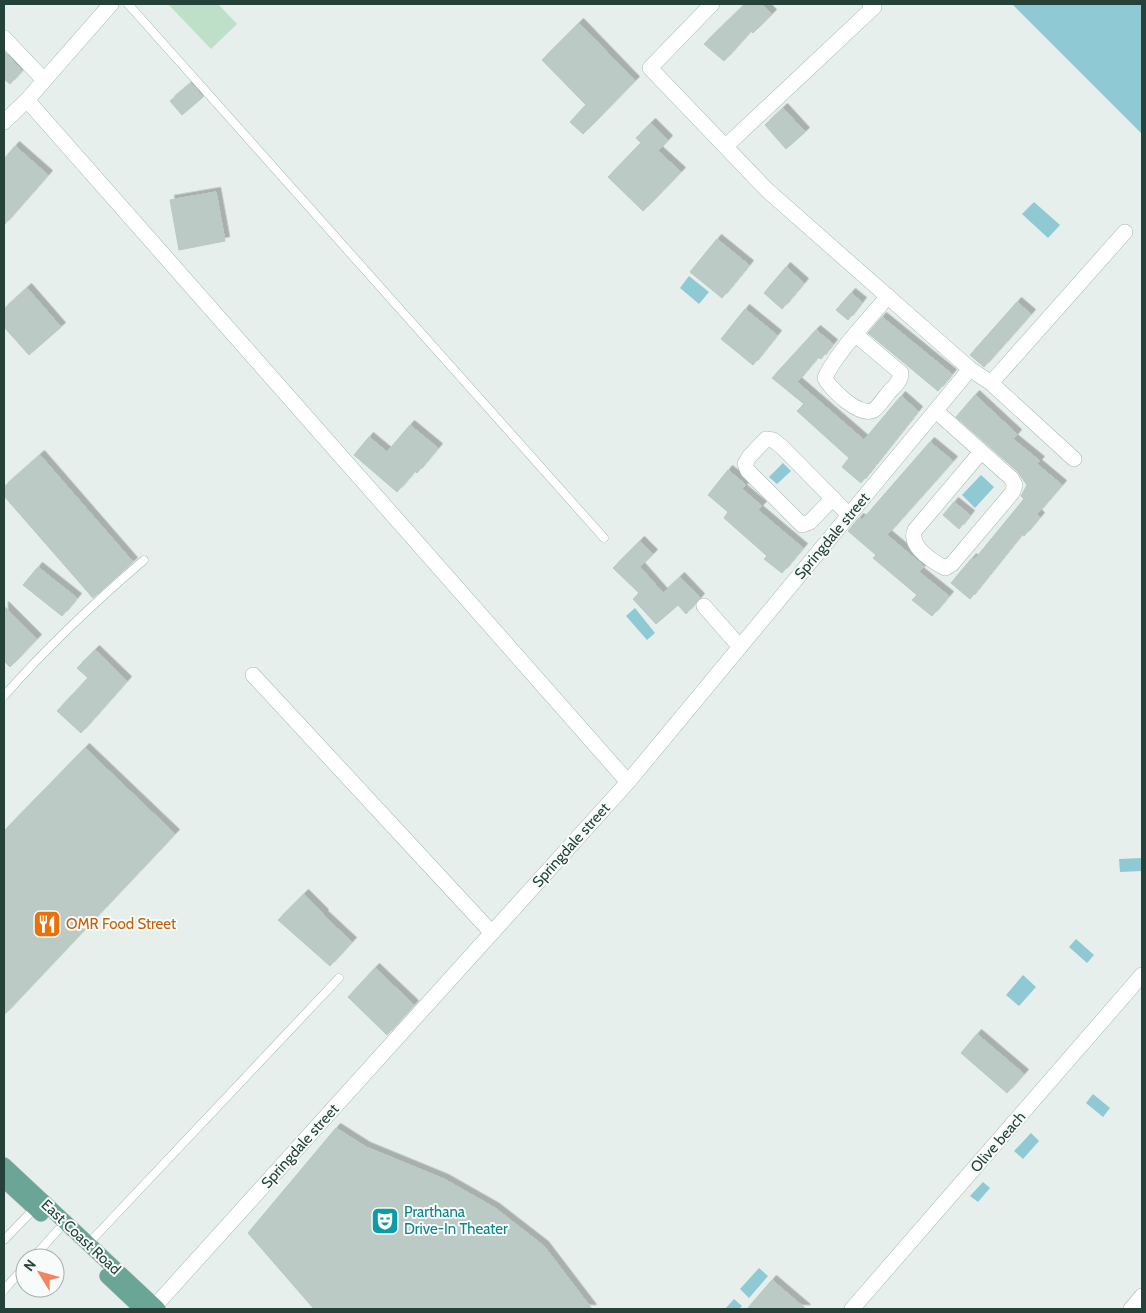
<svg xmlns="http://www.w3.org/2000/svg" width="1146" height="1313" font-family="Cabin,sans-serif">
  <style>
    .green { fill: #bfe0c8 }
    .water { fill: #8ec9d4 }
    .building { fill: #bbcac4; stroke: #b8c9c2; filter: url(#shadow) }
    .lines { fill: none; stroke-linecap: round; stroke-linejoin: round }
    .service-casing { stroke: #a8b8b2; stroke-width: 9 }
    .minor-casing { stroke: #a8b8b2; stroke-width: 16 }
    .primary-casing { stroke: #c2cac8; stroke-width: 16 }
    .service { stroke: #fff; stroke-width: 8 }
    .minor { stroke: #fff; stroke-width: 15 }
    .primary { stroke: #6aa596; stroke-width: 15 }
    .labels { text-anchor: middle; stroke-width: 4; stroke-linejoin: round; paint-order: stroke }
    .street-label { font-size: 15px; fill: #24423a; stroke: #f7fbf9 }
    .food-label { font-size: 15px; fill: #c56008; stroke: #f7fbf9; text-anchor: start }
    .culture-label { font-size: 15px; fill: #0d838f; stroke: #f7fbf9; text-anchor: start }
  </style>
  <defs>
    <filter id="shadow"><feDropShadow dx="4.5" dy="-4.5" stdDeviation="0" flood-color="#0004"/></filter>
  </defs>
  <rect width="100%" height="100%" fill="#e6efeb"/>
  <path class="green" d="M168,4H218L237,24L211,49Z"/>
  <g class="water">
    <path d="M1012,4H1142V134Z"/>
    <path d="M1034,202L1060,225L1048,238L1022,214Z"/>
    <path d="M689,276L709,292L699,304L680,288Z"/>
    <path d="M783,463L791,471L777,484L769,477Z"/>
    <path d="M981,475L994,487L975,508L962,495Z"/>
    <path d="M635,608L655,633L647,640L626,616Z"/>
    <path d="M1142,858V871L1120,872L1119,859Z"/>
    <path d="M1076,939L1094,955L1087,963L1069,947Z"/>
    <path d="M1023,975L1036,987L1019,1006L1006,995Z"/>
    <path d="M1093,1094L1110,1108L1103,1117L1086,1103Z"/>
    <path d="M1031,1133L1039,1141L1023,1159L1014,1151Z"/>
    <path d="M983,1182L990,1188L978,1202L970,1196Z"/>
    <path d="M759,1268L768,1276L749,1298L740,1289Z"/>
    <path d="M734,1299L742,1306L739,1309H725Z"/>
  </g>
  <g class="building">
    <path d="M745,4H762L772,14L753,33L751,31L724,61L704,44Z"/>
    <path d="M579,23L635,81L583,134L570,122L586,105L542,60Z"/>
    <path d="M4,51L22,71L10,84L4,79Z"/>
    <path d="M191,83L203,97L182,115L170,101Z"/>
    <path d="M783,108L805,132L786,149L765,125Z"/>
    <path d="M651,123L668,140L658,151L681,172L643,211L608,177L641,143L636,138Z"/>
    <path d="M15,146L48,175L4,225V159Z"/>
    <path d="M216,192L225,241L179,250L170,200Z"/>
    <path d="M717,239L749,265L722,298L690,272Z"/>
    <path d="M786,267L804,283L782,309L764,293Z"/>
    <path d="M27,288L61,327L29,355L4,327V309Z"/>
    <path d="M851,293L862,302L848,320L836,310Z"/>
    <path d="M1017,302L1031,314L984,367L970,355Z"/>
    <path d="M745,309L777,335L753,365L721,339Z"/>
    <path d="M882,317L952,374L938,391L868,333Z"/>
    <path d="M816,330L833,344L821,359L818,357L797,382L864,440L901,396L918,411L861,483L842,467L849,458L797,411L804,404L772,378Z"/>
    <path d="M975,395L1017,434L1013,439L1040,461L1037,464L1062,485L1037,514L1040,517L1024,536L1022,534L970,599L951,583L972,558L974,560L1024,499L1021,496L1027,485L1017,471L956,417Z"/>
    <path d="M410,425L438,448L417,473L415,471L397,492L354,455L369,437L387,452Z"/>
    <path d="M930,442L953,461L887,535L924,566L919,572L949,596L932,616L912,600L917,595L873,558L876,555L848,531L859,518L862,520Z"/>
    <path d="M40,455L133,562L93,598L4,496V487Z"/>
    <path d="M728,470L746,485L742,489L762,506L758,510L803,548L782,573L764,559L767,556L724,518L728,512L708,495Z"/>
    <path d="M954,502L970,515L959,529L943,515Z"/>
    <path d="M640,541L653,554L640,567L663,593L680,577L700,598L686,614L678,605L656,624L633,599L639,593L613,568Z"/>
    <path d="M38,567L77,598L62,616L23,585Z"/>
    <path d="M4,606L37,639L10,667L4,661Z"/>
    <path d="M95,650L127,681L81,733L57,711L88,678L77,668Z"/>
    <path d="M85,748L175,834L4,1015V831Z"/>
    <path d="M304,894L324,914L323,915L352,942L330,966L278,920Z"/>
    <path d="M375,968L414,1005L387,1035L348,997Z"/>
    <path d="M977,1034L1024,1074L1007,1093L961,1053Z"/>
    <path d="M336,1128L366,1147L444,1179L495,1208L544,1246L592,1309H314L248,1233Z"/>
    <path d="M772,1280L806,1309H747Z"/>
  </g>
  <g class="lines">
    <g class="service-casing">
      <g id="service">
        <path d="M128,4L604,538"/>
        <path d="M4,696C47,647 95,602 144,560"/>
        <path d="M4,1240L35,1208"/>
        <path d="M88,1244L339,978"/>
        <path d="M33,1258L58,1230"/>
        <path d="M4,1290L25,1266"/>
      </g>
    </g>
    <g class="minor-casing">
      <g id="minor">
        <path d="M712,4L650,68L767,190L970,369L991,383L1074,459"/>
        <path d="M4,38L44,80"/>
        <path d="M27,100L628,782"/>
        <path d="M4,122L27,100L111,4"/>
        <path d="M726,146L874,7L870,4"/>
        <path d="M856,335L901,373C901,381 895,386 889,392C885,397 879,406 874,410C860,418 830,389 825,378C834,355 871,317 888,296"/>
        <path d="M991,383L1125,232"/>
        <path d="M936,411L1011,478L1015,485L1012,493L952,564L945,568C932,561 908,546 915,530L981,452"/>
        <path d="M833,498L810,522L802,525L748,471L745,464L749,457L766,439L773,440L782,447L849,515"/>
        <path d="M704,606L740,647"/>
        <path d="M253,675L492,933"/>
        <path d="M155,1306L628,782L970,369"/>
        <path d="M852,1309L1142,975"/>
        <path d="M1131,1309L1142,1296"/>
      </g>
    </g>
    <g class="primary-casing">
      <g id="primary">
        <path d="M4,1165L158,1309"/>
        <path d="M4,1180L41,1214"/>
        <path d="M107,1276L142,1309"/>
      </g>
    </g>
    <use href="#service" class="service"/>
    <use href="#minor" class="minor"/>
    <use href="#primary" class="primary"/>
  </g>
  <defs>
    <g id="restaurant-square" transform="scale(1.4375)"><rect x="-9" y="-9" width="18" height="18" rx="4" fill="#e8710a" stroke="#f7fbf9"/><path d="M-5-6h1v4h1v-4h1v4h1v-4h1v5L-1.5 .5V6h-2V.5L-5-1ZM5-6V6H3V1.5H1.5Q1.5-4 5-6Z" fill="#fff"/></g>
    <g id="theatre-square" transform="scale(1.4375)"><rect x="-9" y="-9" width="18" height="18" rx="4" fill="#0f9aa8" stroke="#f7fbf9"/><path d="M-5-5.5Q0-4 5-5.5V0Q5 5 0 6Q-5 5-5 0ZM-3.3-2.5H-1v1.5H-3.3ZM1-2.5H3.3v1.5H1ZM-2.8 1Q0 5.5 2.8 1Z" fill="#fff"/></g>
  </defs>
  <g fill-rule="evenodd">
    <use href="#restaurant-square" x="47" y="924"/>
    <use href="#theatre-square" x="385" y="1221"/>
  </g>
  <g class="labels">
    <g class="street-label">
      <text transform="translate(832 536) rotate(-50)" y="5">Springdale street</text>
      <text transform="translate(571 845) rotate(-48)" y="5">Springdale street</text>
      <text transform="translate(998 1142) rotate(-49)" y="5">Olive beach</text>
      <text transform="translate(300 1146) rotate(-48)" y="5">Springdale street</text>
      <text transform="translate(81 1237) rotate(43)" y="5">East Coast Road</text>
    </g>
    <g class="food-label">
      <text x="66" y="929">OMR Food Street</text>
    </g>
    <g class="culture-label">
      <text x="404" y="1217">Prarthana<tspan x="404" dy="17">Drive-In Theater</tspan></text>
    </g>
  </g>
  <rect width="1146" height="1313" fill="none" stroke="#24423a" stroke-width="10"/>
  <g transform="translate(40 1273) rotate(307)"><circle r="24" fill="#f7fbf9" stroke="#a3b1ad"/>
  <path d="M0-4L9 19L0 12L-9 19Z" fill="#f4845f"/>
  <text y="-8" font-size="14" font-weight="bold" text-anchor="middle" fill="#24423a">N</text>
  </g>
</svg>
